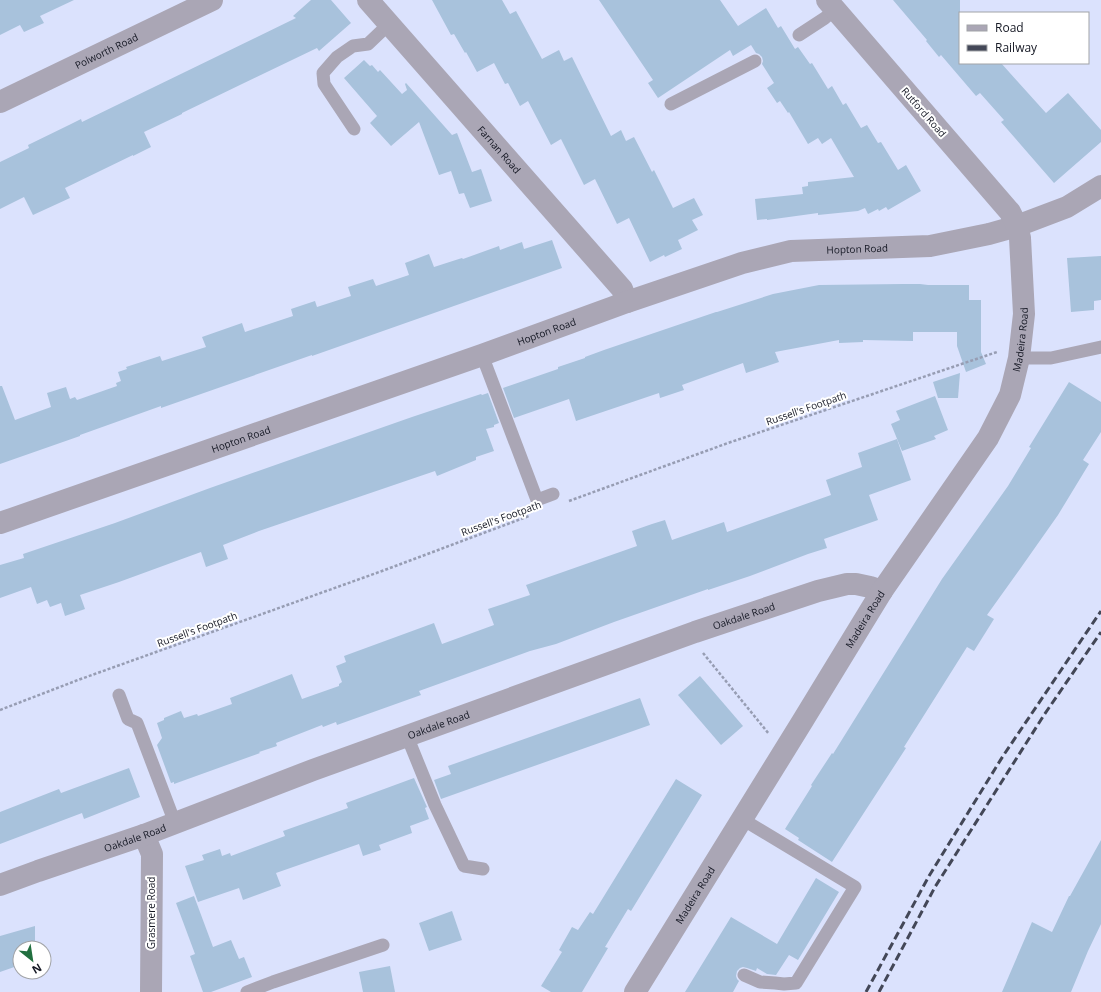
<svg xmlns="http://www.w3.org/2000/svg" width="1101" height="992" font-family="'Open Sans',sans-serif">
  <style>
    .building { fill: #a8c2dc }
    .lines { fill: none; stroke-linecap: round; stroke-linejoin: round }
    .path { stroke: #979db3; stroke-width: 2.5; stroke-dasharray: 3 2; stroke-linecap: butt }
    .lane { stroke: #aaa6b5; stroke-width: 13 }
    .street { stroke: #aaa6b5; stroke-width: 22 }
    .rail { stroke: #434757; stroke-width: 3; stroke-dasharray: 8 4; stroke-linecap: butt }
    .labels { text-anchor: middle; stroke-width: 4; stroke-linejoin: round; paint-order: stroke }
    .street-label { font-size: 10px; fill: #151824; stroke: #fff }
  </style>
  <rect width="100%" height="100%" fill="#dbe2fd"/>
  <g class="building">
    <path d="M0,0H74L40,16L44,23L24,32L20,25L0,35Z"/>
    <path d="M311,0H331L351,23L319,51L317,48L182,113V114L144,132L151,147L133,156V155L65,188L70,198L33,215L24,197L0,209V162L29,148L28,145L69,125L81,119L82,122L296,18L293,16Z"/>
    <path d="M432,0H502L510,14L516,11L542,59L559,50L564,61L572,57L611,136L621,130L626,141L634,137L652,172L654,170L673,208L694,198L703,215L692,220L698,230L678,240L682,249L665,257L664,255L650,262L629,218L617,224L595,179L584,185L561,139L551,145L528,101L520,106L508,83L505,84L494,63L477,72L466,52L465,53L454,34L451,35Z"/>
    <path d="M599,0H720L738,26L766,8L778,28L781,26L795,49L798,47L810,64L812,63L828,89L832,86L843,105L846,103L861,128L867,125L878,143L881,142L898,170L906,165L921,191L888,210L886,207L879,211L878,209L868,214L865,208L858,211L818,215V213L767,220V219L757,220L755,199L803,194L802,187L808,186V182L854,177L831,138L822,144L818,138L808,144L789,112L788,113L780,101L777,103L767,88L774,83L762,64L763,61L762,57L759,54L756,53L751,45L733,56L730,50L658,98L648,83L653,80Z"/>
    <path d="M893,0H960V63H1001L1046,113L1068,93L1101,130V142L1054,183L1001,122L1004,120L980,93L976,96L941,55L939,57L926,41L927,40Z"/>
    <path d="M364,60L370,66L372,65L378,72L380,70L402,94L407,90L405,84L406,83L452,135L457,133L472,172L481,169L492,201L470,208L464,193L459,194L451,171L439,175L419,122L391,146L370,123L377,116L344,78Z"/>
    <path d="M552,240L562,268L312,356V355L161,408V406L80,435V436L0,464V386H2L15,420L51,407L47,393L66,387L70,399L75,397L77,400L117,386L116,383L121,381L118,372L127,369L126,367L160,356L162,361L206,347L202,337L242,323L245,332L293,316L291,309L315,301L317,307L351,296L348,287L373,279L376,286L409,275L405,263L429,254L434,267L462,258L463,259L499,246L500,250L522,242L524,249Z"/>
    <path d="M1101,256V300L1094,301V310L1071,312L1067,258Z"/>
    <path d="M903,284H920L928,285H969V300H981V352L986,364L966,372L957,346V332H913V341L863,340V342L839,343V340L775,352L779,362L746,373L743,363L682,385L684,390L660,398L659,393L576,421L569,399L514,418L503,388L558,369V367L585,358V357L604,350L716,312H717L773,294L819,285Z"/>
    <path d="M960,373L958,398H938L933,382Z"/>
    <path d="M1069,382L1101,402V432L1083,460L1089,464L1058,515L1020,569L987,615L994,619L974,651L967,647L904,747L906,748L832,862L798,840L799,838L785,829L812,786L811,785L832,753L833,754L942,579L1008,486L1031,448L1029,447Z"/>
    <path d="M488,393L499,423L494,425V427L486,429L494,451L476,457V460L437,476L435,471L259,531L223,545L228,559L206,567L201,552L119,582L80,595L85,609L65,616L61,603L50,607L47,600L37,604L31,587L0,598V565L24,558L23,554L115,523L210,488L412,417L481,394L482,395Z"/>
    <path d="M935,396L948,430L934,436L936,439L902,451L891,424L900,420L896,411Z"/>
    <path d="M897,439L911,480L869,495L878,520L824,539L827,548L808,554L750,576L708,590V589L614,622L613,621L614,622L556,644L530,651L419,691L421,695L337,725L336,722L323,727L322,725L276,743L277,746L259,752L260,753L174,784V782L171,783L157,745L162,738L157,723L164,720V718L181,711L184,718L197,714L198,716L232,704L230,698L292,674L302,699L339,686V684L342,682L336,666L346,662L344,656L434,623L442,644L494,625L488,609L530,595L526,585L637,546L632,531L652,524L665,520L672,540L724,522L727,532L831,495L826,480L862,467L858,453Z"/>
    <path d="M700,676L743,726L721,745L678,695Z"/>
    <path d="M640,698L650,725L441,799L434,780L451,774L448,766Z"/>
    <path d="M129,768L140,797L84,819L82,813L0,844V812L59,789L61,793Z"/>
    <path d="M414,778L427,807L425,808L429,819L410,826L412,833L379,845L381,850L363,856L359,844L276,873L281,886L243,900L239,888L198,902L185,866L204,860L202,855L220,849L222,856L230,853L231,856L285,836L283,831L348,808L346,803Z"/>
    <path d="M676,779L702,795L631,911L628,909L605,947L608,948L582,992H551L541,986L562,952L559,950L572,927L578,930L590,912L593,914Z"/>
    <path d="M1101,840V924L1088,951L1071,992H1002L1032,922L1052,932L1069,896H1070Z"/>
    <path d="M816,878L839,892L798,960L789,955L776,975L767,974L757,968L756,971L747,968L743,967L740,968L737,971L736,976L737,979L739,981L733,992H685L731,917L777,944Z"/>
    <path d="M194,896L213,947L231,940L239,959L244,957L252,977L211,992H203L190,956L195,954L176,903Z"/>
    <path d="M452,911L462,940L429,951L419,923Z"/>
    <path d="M35,926V943L39,948H20V965L0,972V936Z"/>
    <path d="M390,966L395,992H363L359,972Z"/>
  </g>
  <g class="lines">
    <g class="path">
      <path d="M569,501L728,443L997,352"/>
      <path d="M703,653L769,734"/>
      <path d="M0,710L78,680L382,571L529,516"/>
    </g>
    <g class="lane">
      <path d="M799,35L825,18L835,9"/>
      <path d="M671,104L755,61"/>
      <path d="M354,129L324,84L323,73L337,57L353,46L368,44L389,24"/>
      <path d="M482,355L537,500L553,494"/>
      <path d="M1019,358H1051L1101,347"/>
      <path d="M119,695L128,719L137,723L175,823"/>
      <path d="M407,736L435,805L464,866L483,869"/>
      <path d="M742,819L855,887L796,983L784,984L775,983L760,982L744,975"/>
      <path d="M247,992L273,982L383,945"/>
    </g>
    <g class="street">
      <path id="s1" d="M368,0L622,289L627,302"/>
      <path id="s2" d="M0,102L212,0"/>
      <path id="s3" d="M0,523L482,355L627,302L742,263L791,251L930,246L989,234L1017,226L1067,207L1101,186"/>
      <path d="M144,835L152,854L151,992"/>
      <path id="s4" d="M0,885L38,871L144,835L313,770L695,632L818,591L847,584H856L870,587L882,591"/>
      <path id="s5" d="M635,992L802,722L882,591L988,438L1010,395L1019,358L1024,314L1020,238L1017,226L1010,212L827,0"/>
    </g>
    <g class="rail">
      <path d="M866,992L929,876L1003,756L1101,611"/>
      <path d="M879,992L935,887L1044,715L1101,632"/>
    </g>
  </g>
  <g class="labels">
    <g class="street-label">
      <text dy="4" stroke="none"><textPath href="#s2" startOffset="118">Polworth Road</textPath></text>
      <text transform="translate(924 112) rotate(49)" y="4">Rutford Road</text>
      <text dy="4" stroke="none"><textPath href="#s1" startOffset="199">Farnan Road</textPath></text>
      <text dy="4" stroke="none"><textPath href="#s3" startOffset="903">Hopton Road</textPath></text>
      <text dy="4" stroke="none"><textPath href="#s3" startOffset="579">Hopton Road</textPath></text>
      <text dy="4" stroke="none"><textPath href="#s5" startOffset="762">Madeira Road</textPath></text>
      <text transform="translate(806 408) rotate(-19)" y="4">Russell's Footpath</text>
      <text dy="4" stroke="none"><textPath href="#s3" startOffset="255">Hopton Road</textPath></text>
      <text transform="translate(501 518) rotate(-20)" y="4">Russell's Footpath</text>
      <text dy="4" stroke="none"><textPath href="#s4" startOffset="791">Oakdale Road</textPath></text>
      <text dy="4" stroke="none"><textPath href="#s5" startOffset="438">Madeira Road</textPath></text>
      <text transform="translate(197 629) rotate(-20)" y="4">Russell's Footpath</text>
      <text dy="4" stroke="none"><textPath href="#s4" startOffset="467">Oakdale Road</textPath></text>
      <text dy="4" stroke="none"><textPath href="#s4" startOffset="143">Oakdale Road</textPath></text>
      <text dy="4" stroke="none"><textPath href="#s5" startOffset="114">Madeira Road</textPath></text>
      <text transform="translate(151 913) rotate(-90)" y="4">Grasmere Road</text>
    </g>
  </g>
  <rect x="959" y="12" width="130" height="52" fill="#ffffff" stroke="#a1a3a7"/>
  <rect x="967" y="25" width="20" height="6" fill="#aaa6b5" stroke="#a1a3a7"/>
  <text x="995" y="32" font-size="12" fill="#151824">Road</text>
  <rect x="967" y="45" width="20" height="6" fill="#434757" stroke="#a1a3a7"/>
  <text x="995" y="52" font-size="12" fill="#151824">Railway</text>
  <g transform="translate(32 960) rotate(150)"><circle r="19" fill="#ffffff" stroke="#a1a3a7"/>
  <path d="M0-3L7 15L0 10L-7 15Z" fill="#216f3f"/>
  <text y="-6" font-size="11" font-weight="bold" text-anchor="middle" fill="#151824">N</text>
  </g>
</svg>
